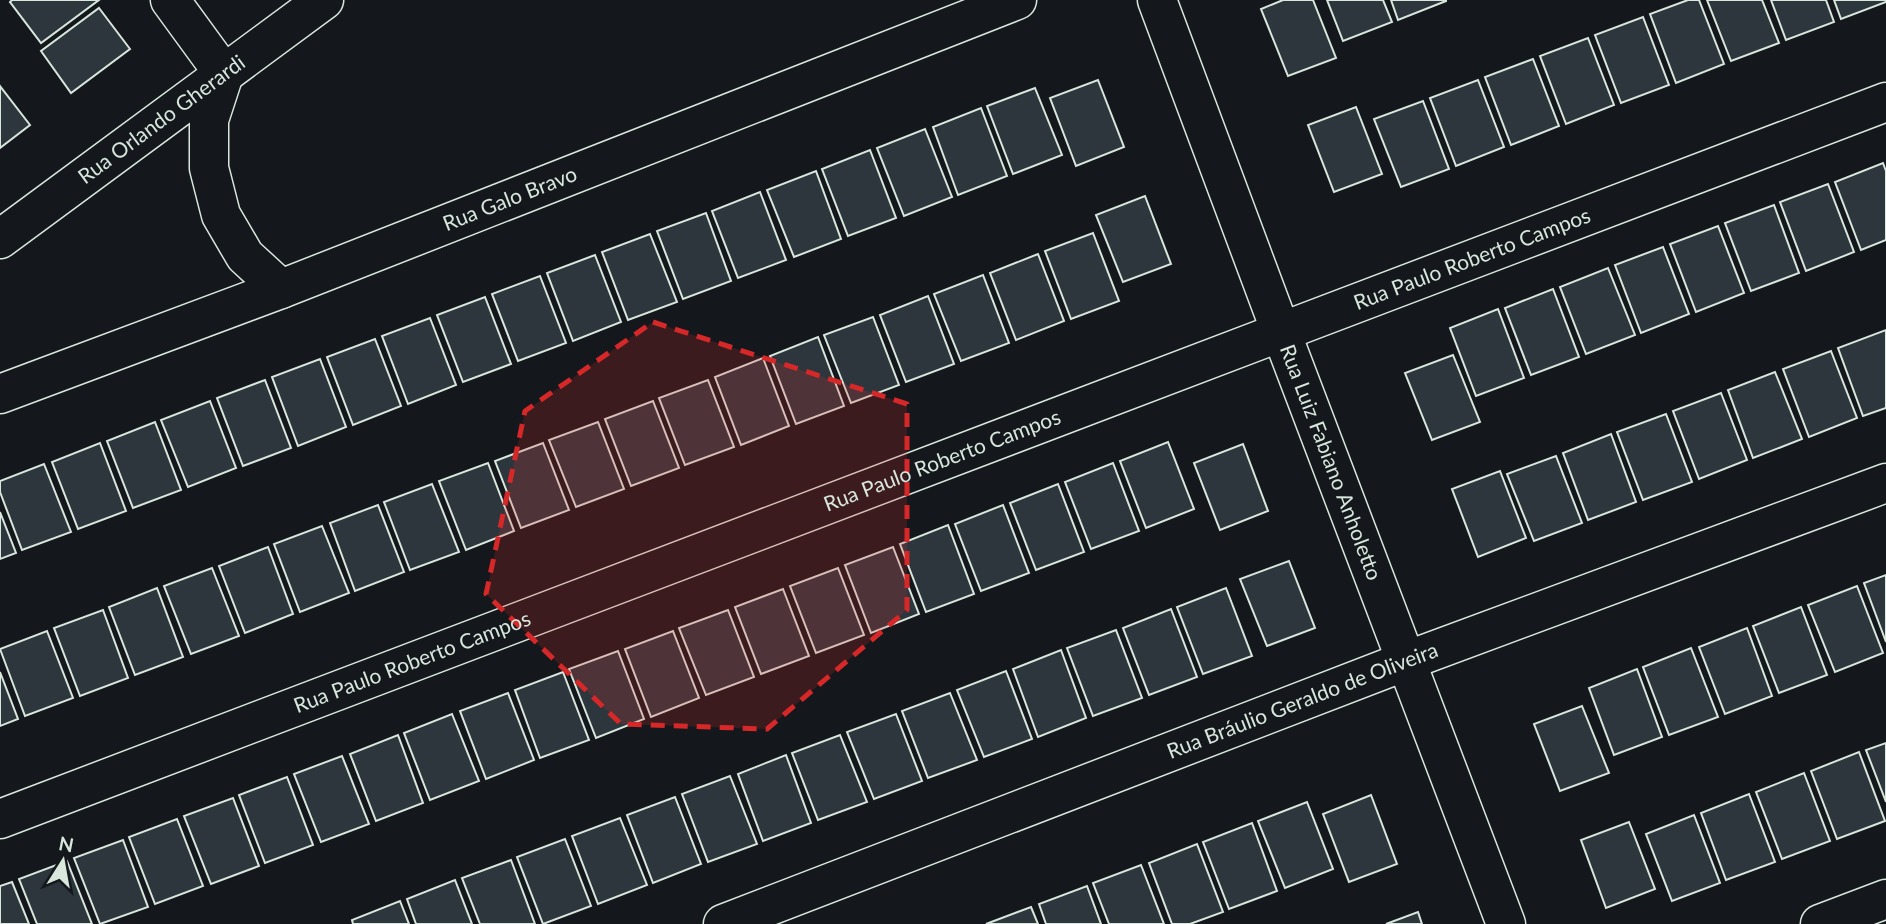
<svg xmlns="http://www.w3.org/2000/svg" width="1886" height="924" font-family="Lato,sans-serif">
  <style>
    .building { fill: #2c363c; stroke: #d8e6dc; stroke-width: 2 }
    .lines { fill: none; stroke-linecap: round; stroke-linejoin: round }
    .street-casing { stroke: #d8e6dc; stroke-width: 41 }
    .street { stroke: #14181c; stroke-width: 38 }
    .marked { fill: #d62828; fill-opacity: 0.2; stroke: #d62828; stroke-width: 5; stroke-dasharray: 14 9; stroke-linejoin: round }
    .labels { text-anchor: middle; stroke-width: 5; stroke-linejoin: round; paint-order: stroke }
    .street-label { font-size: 21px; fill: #d8e6dc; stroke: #14181c }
  </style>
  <rect width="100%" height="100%" fill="#14181c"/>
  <g class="building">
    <path d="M12,0H99L41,43L10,2Z"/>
    <path d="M1283,0H1313L1336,58L1288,76L1261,9Z"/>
    <path d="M1327,0H1383L1392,22L1343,41Z"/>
    <path d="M1391,0H1446V1L1398,20Z"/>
    <path d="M1688,0H1699L1724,64L1676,83L1650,14Z"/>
    <path d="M1707,0H1762L1779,43L1731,61Z"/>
    <path d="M1771,0H1826L1834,22L1786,40Z"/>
    <path d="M1834,0H1886V2L1841,19Z"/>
    <path d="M99,8L130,49L71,93L41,51Z"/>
    <path d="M1643,17L1669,85L1621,103L1595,35Z"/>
    <path d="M1588,38L1614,105L1566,124L1540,56Z"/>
    <path d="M1533,59L1559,126L1511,145L1485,77Z"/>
    <path d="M1098,80L1124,147L1076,166L1050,98Z"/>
    <path d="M1478,80L1504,147L1456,166L1430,98Z"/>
    <path d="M0,86L30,125L0,148Z"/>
    <path d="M1035,88L1062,155L1013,174L987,106Z"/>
    <path d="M1423,101L1449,169L1401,187L1374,119Z"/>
    <path d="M1356,107L1382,174L1334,192L1308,125Z"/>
    <path d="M981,108L1007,176L958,195L933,127Z"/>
    <path d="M925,129L952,197L904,216L877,148Z"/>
    <path d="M870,150L896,218L848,236L822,169Z"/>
    <path d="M1883,163L1886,171V240L1861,250L1835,182Z"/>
    <path d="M816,171L841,239L794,257L767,190Z"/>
    <path d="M1828,184L1854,252L1806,271L1780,202Z"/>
    <path d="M760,192L786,260L738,278L712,211Z"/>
    <path d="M1145,196L1171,264L1123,282L1096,215Z"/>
    <path d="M1774,205L1799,273L1751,291L1725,223Z"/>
    <path d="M706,213L731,281L683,299L657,231Z"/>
    <path d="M1718,226L1744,293L1696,312L1670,244Z"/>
    <path d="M1093,233L1119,301L1071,319L1045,251Z"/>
    <path d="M650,234L677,302L628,320L602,252Z"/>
    <path d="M1663,247L1689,314L1641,333L1615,265Z"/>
    <path d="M1038,254L1064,321L1016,340L990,273Z"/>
    <path d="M595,255L621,322L573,341L547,273Z"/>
    <path d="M1608,268L1635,335L1586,354L1560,287Z"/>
    <path d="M983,275L1009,343L961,361L934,294Z"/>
    <path d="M540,276L566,343L518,361L492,294Z"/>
    <path d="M1553,289L1579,357L1531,375L1505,308Z"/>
    <path d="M928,296L954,364L906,382L880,315Z"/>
    <path d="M485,297L511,364L463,382L437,315Z"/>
    <path d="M1498,309L1524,378L1476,396L1450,328Z"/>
    <path d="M873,317L899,385L851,403L824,335Z"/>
    <path d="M430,318L456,385L408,404L382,336Z"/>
    <path d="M1886,330V408L1863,416L1838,348Z"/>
    <path d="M818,337L844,406L796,424L770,356Z"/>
    <path d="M375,339L401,406L353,425L327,357Z"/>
    <path d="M1831,351L1857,418L1809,437L1783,369Z"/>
    <path d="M1453,355L1480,422L1432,440L1405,373Z"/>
    <path d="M763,358L789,426L741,445L715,377Z"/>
    <path d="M320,359L346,427L298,446L272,377Z"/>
    <path d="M1775,372L1802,439L1753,458L1728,390Z"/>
    <path d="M265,380L291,448L243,466L217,398Z"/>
    <path d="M708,380L734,447L685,465L659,398Z"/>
    <path d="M1721,393L1747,460L1699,479L1673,411Z"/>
    <path d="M210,401L236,468L188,487L161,420Z"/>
    <path d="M653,401L679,468L631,486L605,419Z"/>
    <path d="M1666,414L1692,482L1643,500L1617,432Z"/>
    <path d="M155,422L181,490L133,508L107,441Z"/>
    <path d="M598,422L624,489L576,507L549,440Z"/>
    <path d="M1611,434L1636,502L1588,520L1563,453Z"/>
    <path d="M1168,442L1194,509L1146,528L1120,461Z"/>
    <path d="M100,443L126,511L78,529L52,462Z"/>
    <path d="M543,443L569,510L521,528L495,461Z"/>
    <path d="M1243,444L1268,511L1220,530L1194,463Z"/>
    <path d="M1556,456L1582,523L1534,541L1507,474Z"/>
    <path d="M488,463L514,531L466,550L439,481Z"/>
    <path d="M1113,463L1139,531L1091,549L1065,482Z"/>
    <path d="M44,464L71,532L22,550L0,492V481Z"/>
    <path d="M1500,471L1526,538L1478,557L1452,489Z"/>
    <path d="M432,484L459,552L410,570L384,502Z"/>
    <path d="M1058,484L1084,552L1036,570L1010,503Z"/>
    <path d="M378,505L404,572L355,591L330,523Z"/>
    <path d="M1003,505L1029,573L981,591L955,524Z"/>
    <path d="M0,512L16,553L0,559Z"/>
    <path d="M948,525L974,594L926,612L900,544Z"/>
    <path d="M322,526L349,593L300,612L274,544Z"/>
    <path d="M268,547L293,614L245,633L219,566Z"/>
    <path d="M893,547L919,614L871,633L845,565Z"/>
    <path d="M1289,561L1315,628L1267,646L1240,579Z"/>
    <path d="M212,568L239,636L191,654L164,586Z"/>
    <path d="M838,568L864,635L816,653L790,586Z"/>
    <path d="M1886,575V642L1864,583Z"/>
    <path d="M1857,586L1883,653L1835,672L1808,605Z"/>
    <path d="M157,588L183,657L135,675L109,607Z"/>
    <path d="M1226,588L1252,656L1203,674L1177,607Z"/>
    <path d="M783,589L809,656L761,674L735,607Z"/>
    <path d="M1801,607L1827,675L1779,693L1753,626Z"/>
    <path d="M1171,609L1197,677L1149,695L1123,628Z"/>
    <path d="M103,610L128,678L80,696L54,628Z"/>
    <path d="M728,610L754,677L706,695L679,628Z"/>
    <path d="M1747,628L1772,696L1725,714L1699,647Z"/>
    <path d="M1116,630L1142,698L1093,716L1067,648Z"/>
    <path d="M47,631L73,698L25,716L0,649Z"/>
    <path d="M673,631L699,698L651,717L625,649Z"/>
    <path d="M1691,648L1718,717L1669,735L1643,667Z"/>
    <path d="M1061,650L1086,718L1038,737L1013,669Z"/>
    <path d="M618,651L644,719L596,738L569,669Z"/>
    <path d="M1637,669L1662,737L1614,755L1589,688Z"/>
    <path d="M1006,671L1032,739L984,757L957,690Z"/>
    <path d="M0,672L18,719L0,726Z"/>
    <path d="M563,672L589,740L540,758L515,690Z"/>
    <path d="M508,693L534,760L486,779L460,711Z"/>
    <path d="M950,693L977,760L928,778L902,711Z"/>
    <path d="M1582,706L1609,773L1560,791L1534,724Z"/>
    <path d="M452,714L479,781L430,800L404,733Z"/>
    <path d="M896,714L922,781L874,799L847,732Z"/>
    <path d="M398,735L423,803L376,821L350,754Z"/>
    <path d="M840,735L867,802L818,820L792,753Z"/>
    <path d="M1886,743V802L1866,750Z"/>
    <path d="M1859,752L1885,821L1837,839L1811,771Z"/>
    <path d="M786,755L811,823L763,841L738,774Z"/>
    <path d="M342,756L369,824L321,842L294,774Z"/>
    <path d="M1804,773L1830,841L1782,859L1756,792Z"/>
    <path d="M730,776L757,844L708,862L682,794Z"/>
    <path d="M287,777L313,845L265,863L239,795Z"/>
    <path d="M1749,794L1775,862L1726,880L1701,813Z"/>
    <path d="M1371,795L1397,864L1349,882L1323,814Z"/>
    <path d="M675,797L701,864L653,883L627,815Z"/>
    <path d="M233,798L259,866L211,884L184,816Z"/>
    <path d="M1307,802L1333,869L1285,888L1258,821Z"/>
    <path d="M1694,815L1720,883L1672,901L1646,834Z"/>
    <path d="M620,818L647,885L598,904L572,836Z"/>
    <path d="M177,819L203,886L155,904L129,837Z"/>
    <path d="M1629,822L1655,889L1606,908L1581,840Z"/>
    <path d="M1252,823L1277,891L1229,909L1203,842Z"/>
    <path d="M565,839L591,906L543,924L517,857Z"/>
    <path d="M123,840L148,907L100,924L74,858Z"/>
    <path d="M1197,844L1223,912L1190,924H1172L1149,863Z"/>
    <path d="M511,860L535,924H480L462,878Z"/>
    <path d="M67,861L92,924H37L19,879Z"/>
    <path d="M1141,865L1164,924H1109L1093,883Z"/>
    <path d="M455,880L472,924H416L407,899Z"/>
    <path d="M12,882L29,924H0V886Z"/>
    <path d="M1087,886L1101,924H1046L1039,904Z"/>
    <path d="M400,901L409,924H353L352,920Z"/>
    <path d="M1031,907L1038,924H986Z"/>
    <path d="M1418,912L1422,924H1386Z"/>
  </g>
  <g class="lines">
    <g class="street-casing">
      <g id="street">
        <path d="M170,0L224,74L209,120V168L221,215L245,256L281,289"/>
        <path id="s1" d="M1157,0L1281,332L1506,924"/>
        <path id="s2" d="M0,239L324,0"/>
        <path id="s3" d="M0,394L281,289L1017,0"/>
        <path id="s4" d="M0,819L1886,102"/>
        <path id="s5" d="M723,924L1406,661L1886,483"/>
        <path d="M1820,924L1886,899"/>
      </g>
    </g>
    <use href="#street" class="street"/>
  </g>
  <path class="marked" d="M653,322L907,404V610L767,729L621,724L486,594L525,411Z"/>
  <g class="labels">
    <g class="street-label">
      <text dy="7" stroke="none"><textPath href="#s2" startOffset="201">Rua Orlando Gherardi</textPath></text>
      <text dy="7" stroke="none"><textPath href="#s3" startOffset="546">Rua Galo Bravo</textPath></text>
      <text dy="7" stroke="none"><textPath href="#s4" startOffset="1575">Rua Paulo Roberto Campos</textPath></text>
      <text dy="7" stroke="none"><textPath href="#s4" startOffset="1008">Rua Paulo Roberto Campos</textPath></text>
      <text dy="7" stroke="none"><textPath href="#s1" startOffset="494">Rua Luiz Fabiano Anholetto</textPath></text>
      <text dy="7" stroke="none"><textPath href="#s4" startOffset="441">Rua Paulo Roberto Campos</textPath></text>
      <text dy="7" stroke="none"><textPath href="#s5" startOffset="621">Rua Bráulio Geraldo de Oliveira</textPath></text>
    </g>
  </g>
  <g transform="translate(63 861) rotate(11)" stroke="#14181c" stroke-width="5" paint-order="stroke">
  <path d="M0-5L12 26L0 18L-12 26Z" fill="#d8e6dc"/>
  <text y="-10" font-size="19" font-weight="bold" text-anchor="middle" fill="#d8e6dc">N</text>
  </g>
</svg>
